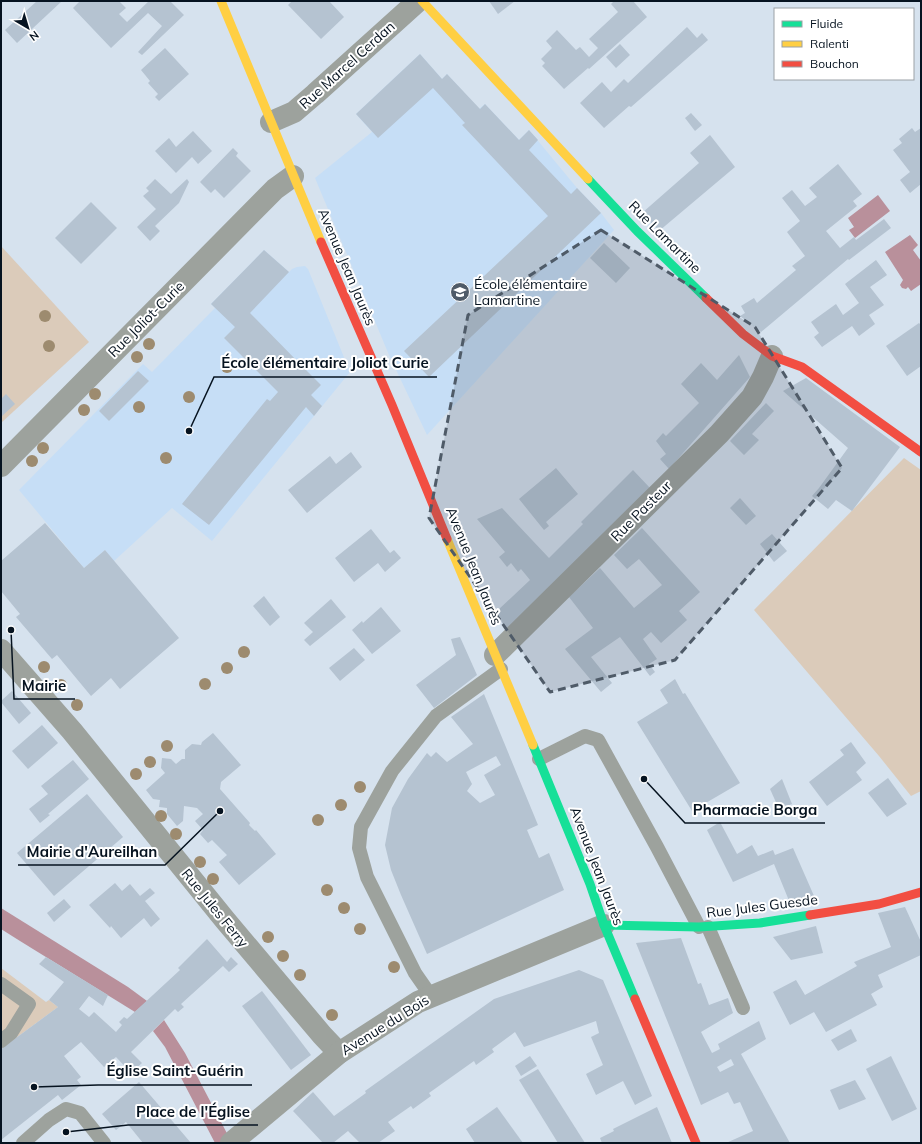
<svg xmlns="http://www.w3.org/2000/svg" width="922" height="1144" font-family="Mulish,sans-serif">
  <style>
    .built { fill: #c6def6 }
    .green { fill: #dbcbba }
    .water { fill: #b9909b }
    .building { fill: #b5c3d1; fill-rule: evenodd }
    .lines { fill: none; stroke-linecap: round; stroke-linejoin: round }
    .lane { stroke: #9da29d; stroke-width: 14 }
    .street { stroke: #9da29d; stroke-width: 22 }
    .fast { stroke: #16e098; stroke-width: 9 }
    .slow { stroke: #ffcf43; stroke-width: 9 }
    .jam { stroke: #f24e42; stroke-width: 9 }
    .tree { fill: #9d8b6f }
    .marked { fill: #4f5b68; fill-opacity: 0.2; stroke: #4f5b68; stroke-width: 3; stroke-dasharray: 8 5; stroke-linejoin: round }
    .labels { text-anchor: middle; stroke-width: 4; stroke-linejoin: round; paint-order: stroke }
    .street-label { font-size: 14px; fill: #061320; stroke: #fff }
    .poi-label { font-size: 14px; fill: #061320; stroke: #fff; text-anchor: start }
    .leader { fill: none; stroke: #061320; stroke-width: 1.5 }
    .callout-dot { fill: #061320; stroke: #fff; stroke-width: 1.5 }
    .callout-label { font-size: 15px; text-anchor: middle; font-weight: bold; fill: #061320; stroke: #fff; stroke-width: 4; stroke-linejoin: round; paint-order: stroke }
  </style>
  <rect width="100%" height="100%" fill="#d6e2ee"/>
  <g class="built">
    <path d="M420,54L442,79L447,74L479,109L485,104L519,140L529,130L577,188L601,213L614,230L427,435L389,355L315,178L372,132L356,114Z"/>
    <path d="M264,250L289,272L292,269L297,267L305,266L308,269L350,372L212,541L172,508L114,561L105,550L84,568L19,490L143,364L152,372L215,308L211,304Z"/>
  </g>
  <g class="green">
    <path d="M1,246L89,342L1,423Z"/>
    <path d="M904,458L921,470V791L911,796L879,756L754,610Z"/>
    <path d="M1,968L46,1002L49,1000L58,1007L1,1049Z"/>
  </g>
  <g class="water">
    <path d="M878,195L890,211L855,238L849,230L854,227L848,218Z"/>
    <path d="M910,235L918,245L913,250L921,261V284L911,291L908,287L906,289L902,288L900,285L903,280L885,252Z"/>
    <path d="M1,908L128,987L147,1001L135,1012L20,941L1,929Z"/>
    <path d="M164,1020L185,1053L232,1143H215L165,1047L153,1031Z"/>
  </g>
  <g class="building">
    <path d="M37,1H62L17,43L5,30Z"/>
    <path d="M80,1H119L126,8L119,14L127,22L149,1H170L184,15L142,55L138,52L162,26L148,13L111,48L73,8Z"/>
    <path d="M292,1H329L344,17L321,39L288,5Z"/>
    <path d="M489,1H515L498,14Z"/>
    <path d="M614,1H633L647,17L589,69L588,68L564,89L542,66L545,63L541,59L552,48L546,41L557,30L576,50L580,47L589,57L598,48L589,39L618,12L611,4Z"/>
    <path d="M687,27L697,38L702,33L708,40L631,107L629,106L604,128L580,103L602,82L611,92L624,79L628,83Z"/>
    <path d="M620,44L630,55L616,68L606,57Z"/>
    <path d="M165,48L189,74L159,101L155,97L158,94L148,83L150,81L141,70Z"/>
    <path d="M420,54L442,79L447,74L480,109L485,104L519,140L529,130L538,140L529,150L571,194L577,188L601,213L429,377L404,351L548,216L462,125L465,123L433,88L378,138L356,114Z"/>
    <path d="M691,113L702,125L695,131L685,118Z"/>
    <path d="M912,128L915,132L921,128V184L910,193L900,180L910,172L893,150L902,143L899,139Z"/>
    <path d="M193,131L212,151L198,164L192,157L176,173L155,151L169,138L176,147Z"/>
    <path d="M710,135L735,167L659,231L642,213L699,163L690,153Z"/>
    <path d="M233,148L238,153L236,156L251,171L224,198L215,189L211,193L200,182Z"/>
    <path d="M838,164L862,194L853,201L857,206L826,231L840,248L854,237L856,240L884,219L891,228L849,260L848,259L761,332L740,316L745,313L741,306L754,298L757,303L796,270L792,266L805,256L787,232L800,221L782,198L792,190L805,206L817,197L809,188Z"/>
    <path d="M155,179L171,194L187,179L189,182L179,203L155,226L160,231L150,241L137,227L156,209L143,196L149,191L146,188Z"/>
    <path d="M91,202L117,228L81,264L55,238Z"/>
    <path d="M604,243L630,268L616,283L590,258Z"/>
    <path d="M264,250L289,272L250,313L302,366L321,385L311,395L322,406L314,416L306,407L209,525L182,504L267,399L270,401L278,392L224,338L235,327L211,304Z"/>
    <path d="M876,260L887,275L870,287L884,305L869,315L875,324L859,336L852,326L822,347L814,337L819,333L811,322L836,304L843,315L859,303L845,284Z"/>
    <path d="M919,323L921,325V366L907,376L886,346Z"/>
    <path d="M739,355L750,377L669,469L660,459L666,454L656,441L663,433L666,436L699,403L681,384L701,363L717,380Z"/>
    <path d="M138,371L149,381L109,421L99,411Z"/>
    <path d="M806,378L900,447L852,511L836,500L828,509L812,496L819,488L848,448L783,391Z"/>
    <path d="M6,394L15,404L1,417V399Z"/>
    <path d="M766,403L774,411L752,434L759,440L744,455L730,441Z"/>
    <path d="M351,452L362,467L307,513L288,490L330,456L336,464Z"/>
    <path d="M556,468L578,494L546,522L549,526L544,530L519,499Z"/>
    <path d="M633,470L650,488L507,633L497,611L530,580L521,569L518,572L511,563L507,567L499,557L505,552L477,519L502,508L549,558L583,524L581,522Z"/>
    <path d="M740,498L756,516L746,525L730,508Z"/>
    <path d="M45,523L84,568L105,550L179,638L120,689L111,678L91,696L57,655L52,659L16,617L20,614L1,591V561Z"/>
    <path d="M642,528L700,592L679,611L687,620L661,643L651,632L643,639L657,659L649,664L655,672L650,676L620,637L591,657L612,683L601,692L565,649L593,628L569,597L600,568L634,608L662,585L639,559L627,569L614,555Z"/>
    <path d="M371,529L390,553L394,550L401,558L385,572L378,563L354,582L335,558Z"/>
    <path d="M772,534L787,551L774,562L760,544Z"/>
    <path d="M264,596L280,617L270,626L253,606Z"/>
    <path d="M331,599L346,617L310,646L304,640L313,632L304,623Z"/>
    <path d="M381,607L401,631L372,654L352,630L362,621L363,623Z"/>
    <path d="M460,637L477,675L434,708L416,685L456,655L451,639Z"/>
    <path d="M354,648L365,660L340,681L329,668Z"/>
    <path d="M675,679L683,694L685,693L740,783L692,811L637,722L668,703L660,690Z"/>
    <path d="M12,691L31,713L19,724L1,702V701Z"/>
    <path d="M484,694L538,825L527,830L539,858L549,853L564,890L427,954L401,895L391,870L385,845L392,808L408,779L427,753L431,757L436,752L447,762L473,744L451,717ZM496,756L501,765L484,775L495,795L480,803L467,791L472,784L466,772Z"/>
    <path d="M42,725L58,743L28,769L12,751Z"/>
    <path d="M213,733L241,765L221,782L220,789L250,823L249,825L255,831L256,830L276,854L239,885L219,862L227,855L212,840L208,843L200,834L203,830L195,821L203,814L197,808L184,806L183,821L177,826L167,814V808L159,807L160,800L153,799L146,790L165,773L161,768L162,758L171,759L176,764L182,759H185V750L192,744L201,745L202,742Z"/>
    <path d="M851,742L866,763L856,772L862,780L827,806L809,782L844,755L840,750Z"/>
    <path d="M73,760L89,779L48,814L50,815L40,823L29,809L48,794L41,786Z"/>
    <path d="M888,778L907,804L887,817L868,793Z"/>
    <path d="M782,779L792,804L779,809L770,789Z"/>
    <path d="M87,794L123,837L54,896L17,853Z"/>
    <path d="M720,822L737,854L752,845L758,856L773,850L775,855L793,848L818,905L792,908L774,864L733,882L707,830Z"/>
    <path d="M115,883L122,891L130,884L140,896L150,888L155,893L145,901L160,919L151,927L144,918L121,938L111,926L110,928L89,905Z"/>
    <path d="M64,899L71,907L54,922L47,913Z"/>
    <path d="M905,907L921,942V955L878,975L883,987L871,994L877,1005L826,1032L814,1012L790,1025L773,992L796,980L805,995L857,966L854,962L891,947L878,913Z"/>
    <path d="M816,926L823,953L791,960L773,937Z"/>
    <path d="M681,938L698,984L701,983L709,1005L728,998L733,1013L701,1032L712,1053L720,1049L718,1044L759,1021L766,1039L741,1054L790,1143H726L753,1131L740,1102L734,1104L728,1092L701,1105L636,943ZM731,1059L734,1065L720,1072L717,1067Z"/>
    <path d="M207,939L227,962L231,957L238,964L229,972L223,966L181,1004L184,1007L178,1012L175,1009L131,1052L142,1063L131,1073L116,1057L104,1067L81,1042L64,1056L81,1077L77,1080L81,1085L62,1100L58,1095L1,1140V1049L58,1007L49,1000L64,982L39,964L46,957L108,995L103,1006L89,996L79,1009L89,1017L94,1012L116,1032L122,1025L119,1022L124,1017L127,1019L180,970L178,968Z"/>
    <path d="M579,970L603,980L652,1096L635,1105L623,1081L596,1095L586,1074L603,1065L591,1037L599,1033L596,1021L524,1047L515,1032L492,1049L494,1052L476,1065L474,1061L429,1093L431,1096L413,1109L411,1106L388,1122L395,1131L378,1143H360L348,1131L333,1143H323L293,1111L313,1092L334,1116L366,1093L365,1091L494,999Z"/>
    <path d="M262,991L311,1055L291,1070L242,1006Z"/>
    <path d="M851,1029L857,1041L838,1051L831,1040Z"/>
    <path d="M530,1056L537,1066L521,1076L515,1066Z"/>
    <path d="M891,1056L917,1109L892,1121L866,1069Z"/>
    <path d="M538,1069L585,1143H558L519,1080Z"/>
    <path d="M855,1080L866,1099L839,1110L830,1090Z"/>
    <path d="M139,1082L191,1143H143L126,1122L116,1130L102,1114Z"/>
    <path d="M497,1107L523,1143H475L466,1129Z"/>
    <path d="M657,1107L672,1143H602L600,1138L614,1131L613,1129Z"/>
  </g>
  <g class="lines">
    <g class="lane">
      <path d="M539,759L585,736L598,740L657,847L699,927"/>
      <path d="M708,927L743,1008"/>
      <path d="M1,984L29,1004L11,1033L1,1041"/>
      <path d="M431,996L415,973L367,877L359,848L361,827L392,771L436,716L501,669"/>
      <path d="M23,1143L49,1120L66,1109L80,1113L104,1143"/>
    </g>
    <g class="street">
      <path d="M271,122L294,112L315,94L418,1"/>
      <path d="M1,466L275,189L293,176"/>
      <path d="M1,650L72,731L225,920L322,1035L339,1053"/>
      <path d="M495,655L719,434L752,397L763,377L772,356"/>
      <path d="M231,1143L339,1053L418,1002L604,925"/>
    </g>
    <g class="fast">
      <path d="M588,179L637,231L706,298"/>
      <path d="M533,745L590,884L604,925L635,999"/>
      <path d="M604,925L699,927L760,923L810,915"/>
    </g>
    <g class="slow">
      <path d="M221,1L321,242"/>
      <path d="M422,1L588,179"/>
      <path d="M447,539L533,745"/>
    </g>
    <g class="jam">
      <path d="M321,242L392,405L447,539"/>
      <path d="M706,298L743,334L772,356L802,367L921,452"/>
      <path d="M810,915L879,904L921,892"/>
      <path d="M635,999L696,1143"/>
    </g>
  </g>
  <g class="tree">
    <circle cx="45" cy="316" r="6"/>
    <circle cx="149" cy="344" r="6"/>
    <circle cx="49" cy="346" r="6"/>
    <circle cx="137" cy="357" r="6"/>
    <circle cx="227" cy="367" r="6"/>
    <circle cx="95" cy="394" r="6"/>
    <circle cx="189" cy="397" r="6"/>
    <circle cx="139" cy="407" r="6"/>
    <circle cx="84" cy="410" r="6"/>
    <circle cx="43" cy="448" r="6"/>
    <circle cx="166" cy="458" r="6"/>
    <circle cx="32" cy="461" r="6"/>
    <circle cx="244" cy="652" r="6"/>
    <circle cx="44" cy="667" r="6"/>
    <circle cx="227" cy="668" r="6"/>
    <circle cx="205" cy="684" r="6"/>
    <circle cx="61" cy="685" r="6"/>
    <circle cx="77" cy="705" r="6"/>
    <circle cx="167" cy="746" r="6"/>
    <circle cx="150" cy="762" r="6"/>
    <circle cx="136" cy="774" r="6"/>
    <circle cx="360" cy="787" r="6"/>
    <circle cx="341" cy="805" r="6"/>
    <circle cx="161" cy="816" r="6"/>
    <circle cx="318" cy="820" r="6"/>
    <circle cx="176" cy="834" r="6"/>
    <circle cx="200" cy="862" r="6"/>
    <circle cx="213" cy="879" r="6"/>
    <circle cx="327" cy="890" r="6"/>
    <circle cx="344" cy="908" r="6"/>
    <circle cx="360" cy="929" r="6"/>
    <circle cx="268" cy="937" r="6"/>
    <circle cx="283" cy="956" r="6"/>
    <circle cx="394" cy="967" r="6"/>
    <circle cx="300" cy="975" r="6"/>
    <circle cx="332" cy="1015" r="6"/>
  </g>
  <path class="marked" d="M601,230L755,327L842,468L675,660L550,692L429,518L468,315Z"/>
  <defs>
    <g id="school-disc" transform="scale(1)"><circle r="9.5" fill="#4f5b68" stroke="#fff"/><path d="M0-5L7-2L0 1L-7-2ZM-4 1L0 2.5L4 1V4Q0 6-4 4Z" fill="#fff"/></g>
  </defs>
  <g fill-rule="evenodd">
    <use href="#school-disc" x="460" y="292"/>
  </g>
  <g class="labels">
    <g class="street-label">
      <text transform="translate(347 65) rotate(-42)" y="5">Rue Marcel Cerdan</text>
      <text transform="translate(665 237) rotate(45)" y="5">Rue Lamartine</text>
      <text transform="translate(347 267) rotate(67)" y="5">Avenue Jean Jaurès</text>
      <text transform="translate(146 319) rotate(-45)" y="5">Rue Joliot-Curie</text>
      <text transform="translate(641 511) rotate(-45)" y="5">Rue Pasteur</text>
      <text transform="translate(474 566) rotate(68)" y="5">Avenue Jean Jaurès</text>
      <text transform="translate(597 866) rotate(69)" y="5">Avenue Jean Jaurès</text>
      <text transform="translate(762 906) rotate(-7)" y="5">Rue Jules Guesde</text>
      <text transform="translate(215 908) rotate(51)" y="5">Rue Jules Ferry</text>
      <text transform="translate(385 1025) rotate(-32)" y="5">Avenue du Bois</text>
    </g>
    <g class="poi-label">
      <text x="474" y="289">École élémentaire<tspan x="474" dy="16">Lamartine</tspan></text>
    </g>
  </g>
  <path class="leader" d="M189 431L214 377H437M11 630L14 699H75M644 779L685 823H825M220 811L165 865H18M34 1087L98 1085H252M66 1132L128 1125H258"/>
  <g class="callout-dot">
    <circle cx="189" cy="431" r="4"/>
    <circle cx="11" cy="630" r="4"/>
    <circle cx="644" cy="779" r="4"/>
    <circle cx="220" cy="811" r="4"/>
    <circle cx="34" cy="1087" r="4"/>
    <circle cx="66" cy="1132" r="4"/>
  </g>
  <g class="callout-label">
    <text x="325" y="368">École élémentaire Joliot Curie</text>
    <text x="44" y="691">Mairie</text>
    <text x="755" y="815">Pharmacie Borga</text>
    <text x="92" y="857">Mairie d'Aureilhan</text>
    <text x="175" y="1076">Église Saint-Guérin</text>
    <text x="193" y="1117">Place de l'Église</text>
  </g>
  <rect width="922" height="1144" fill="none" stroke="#061320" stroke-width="4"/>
  <rect x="774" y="8" width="140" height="72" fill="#ffffff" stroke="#9ba1a6"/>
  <rect x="782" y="21" width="20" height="6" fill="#16e098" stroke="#9ba1a6"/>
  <text x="810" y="28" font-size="12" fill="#061320">Fluide</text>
  <rect x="782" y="41" width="20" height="6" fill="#ffcf43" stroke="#9ba1a6"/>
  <text x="810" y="48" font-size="12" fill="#061320">Ralenti</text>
  <rect x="782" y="61" width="20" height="6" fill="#f24e42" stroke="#9ba1a6"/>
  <text x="810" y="68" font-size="12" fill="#061320">Bouchon</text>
  <g transform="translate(28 28) rotate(142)" stroke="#ffffff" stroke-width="3" paint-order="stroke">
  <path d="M0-3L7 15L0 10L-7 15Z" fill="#061320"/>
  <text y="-6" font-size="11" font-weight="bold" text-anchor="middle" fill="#061320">N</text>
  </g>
</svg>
